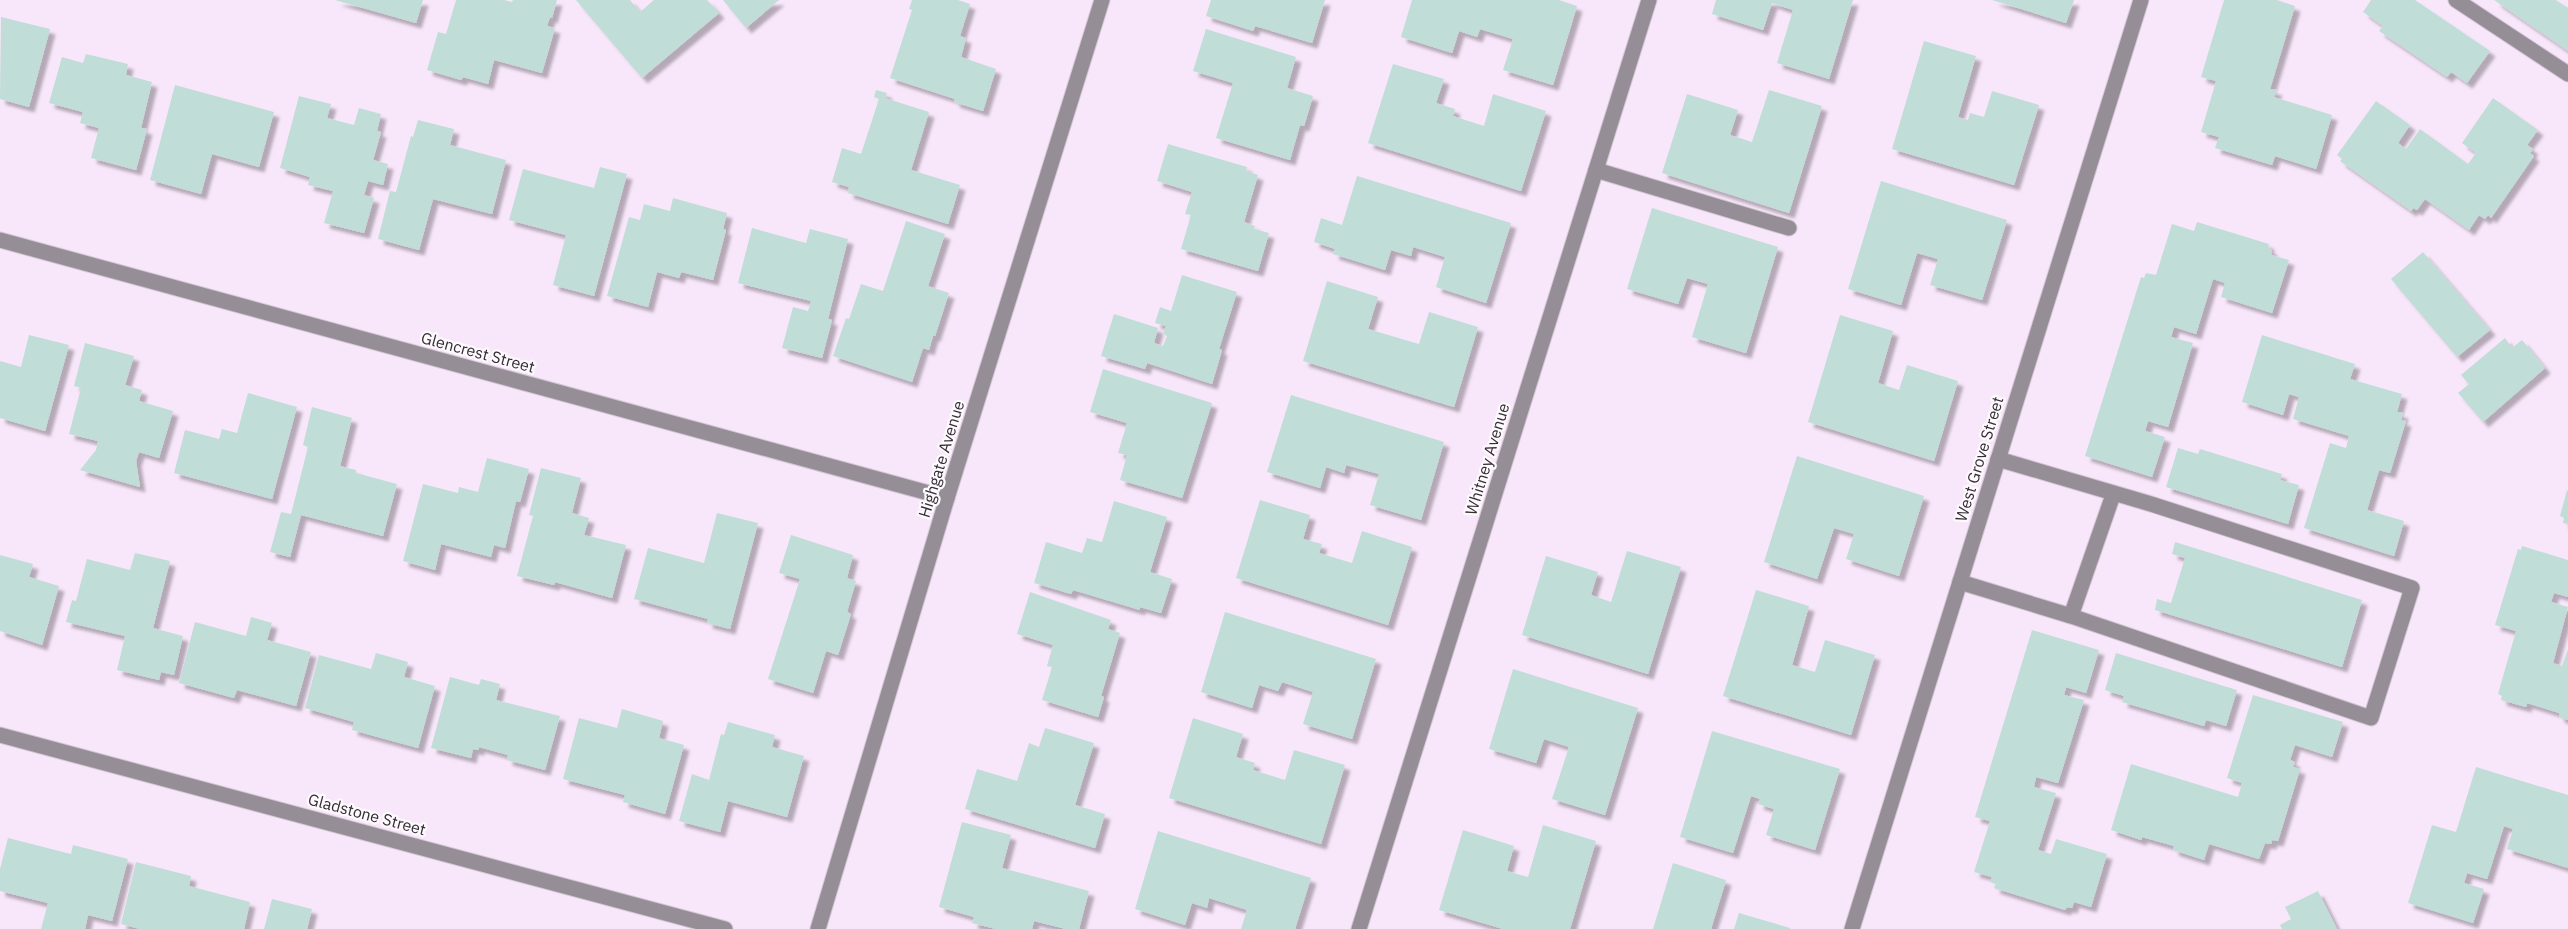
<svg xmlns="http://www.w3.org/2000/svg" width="2568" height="929" font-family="'IBM Plex Sans',sans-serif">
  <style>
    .building { fill: #c0ddd8; filter: url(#shadow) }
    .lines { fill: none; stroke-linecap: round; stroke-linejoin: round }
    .minor-casing { stroke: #d5c6d6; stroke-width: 17 }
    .minor { stroke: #958e96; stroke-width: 15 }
    .labels { text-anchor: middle; stroke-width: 4.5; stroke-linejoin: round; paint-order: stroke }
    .street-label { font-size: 16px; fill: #332d34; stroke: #fdf9fd }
  </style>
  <defs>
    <filter id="shadow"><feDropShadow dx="5.5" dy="5.5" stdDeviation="1.5" flood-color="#0004"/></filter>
  </defs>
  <rect width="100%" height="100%" fill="#f8e7fa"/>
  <g class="building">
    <path d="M335,0H423L416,23Z"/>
    <path d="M456,0H504L512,2L513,0H557L552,18L550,17L547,26L555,28L542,73L494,60L488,84L463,77L461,80L427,70L438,32L446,34Z"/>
    <path d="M576,0H630L640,12L654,0H707L719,13L642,78Z"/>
    <path d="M723,0H779L746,28Z"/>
    <path d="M912,0H958L970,4L960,36L966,38L961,57L996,69L983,111L954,102L955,99L890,78L912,10L909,9Z"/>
    <path d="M1211,0H1325L1312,43L1255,26L1253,31L1206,16Z"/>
    <path d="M1412,0H1559L1577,6L1553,85L1503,70L1513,39L1480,29L1477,37L1459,31L1452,53L1401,37Z"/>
    <path d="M1716,0H1853L1829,79L1777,63L1793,10L1772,3L1763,30L1712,14Z"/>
    <path d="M1992,0H2074L2066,23Z"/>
    <path d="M2224,0H2277L2295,6L2270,89L2277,90L2274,97L2332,115L2316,169L2275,156L2272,165L2215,148L2219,137L2201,132L2216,81L2201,77Z"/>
    <path d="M2371,0H2415L2490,51L2467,83L2451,72L2447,77L2379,31L2383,26L2363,12Z"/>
    <path d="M2494,0H2556L2568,8V51Z"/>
    <path d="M1,17L50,29L29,107L0,99Z"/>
    <path d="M1206,29L1296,57L1287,88L1313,96L1304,126L1300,125L1290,160L1216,138L1233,83L1193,71Z"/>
    <path d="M1924,41L1976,56L1958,117L1968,120L1970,113L1984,117L1992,91L2039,105L2014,185L1892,149Z"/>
    <path d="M86,54L128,64L126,75L152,82L141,128L147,129L136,170L91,158L99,128L80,123L83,112L49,103L62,57L83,63Z"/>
    <path d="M1393,64L1444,79L1436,103L1455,109L1453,116L1484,126L1493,94L1546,111L1521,191L1368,143Z"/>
    <path d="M175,85L274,112L259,167L212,154L201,194L150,180Z"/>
    <path d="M876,90L887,93L885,98L929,112L911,170L960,185L948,224L848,193L849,187L832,182L842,148L861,154L879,99L874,97Z"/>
    <path d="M1769,90L1822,106L1789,213L1662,173L1687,94L1738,110L1730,135L1752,142Z"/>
    <path d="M299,96L331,104L327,118L354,125L359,108L381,114L377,131L381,132L373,160L388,164L383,185L368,181L364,195L374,198L364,233L324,223L333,191L308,185L310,177L280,168Z"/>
    <path d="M2493,98L2538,130L2527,145L2533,149L2530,153L2534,156L2491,218L2488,215L2485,219L2479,215L2469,230L2425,199L2417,210L2413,208L2411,211L2340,161L2342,159L2337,155L2376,101L2410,125L2398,143L2406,149L2420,129L2468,164L2476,153L2462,143Z"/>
    <path d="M418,120L454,129L450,145L506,160L492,214L433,199L419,250L378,239L390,191L396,192L411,136L413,137Z"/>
    <path d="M1168,144L1247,167L1246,171L1258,175L1244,222L1255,226L1254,229L1269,233L1258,271L1181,249L1191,215L1185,214L1192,192L1157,181Z"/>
    <path d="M600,167L627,174L594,296L553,285L566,235L509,220L523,169L594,188Z"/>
    <path d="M1357,176L1511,223L1486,303L1436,287L1445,257L1413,247L1411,256L1391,250L1385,270L1333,254L1335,249L1314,242L1321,218L1342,225Z"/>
    <path d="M1881,181L2007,220L1982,300L1930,285L1938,259L1917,253L1901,305L1848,289Z"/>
    <path d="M673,198L727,213L723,229L726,230L713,280L681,272L679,278L657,272L648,307L607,296L629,217L640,220L644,204L670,211Z"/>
    <path d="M1652,208L1778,247L1746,353L1692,337L1708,284L1687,278L1678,304L1627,289Z"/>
    <path d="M906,221L945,234L928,286L949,293L935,336H933L929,350L923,348L912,382L833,356L846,318L849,319L861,284L883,291Z"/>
    <path d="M2197,222L2269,244L2268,248L2272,250L2271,255L2289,260L2272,313L2221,297L2225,283L2213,279L2196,334L2174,327L2171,337L2193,343L2168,427L2148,421L2145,431L2165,437L2152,477L2085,456L2141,277L2144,278L2146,273L2156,275L2172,224L2194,231Z"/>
    <path d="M752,228L806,243L810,229L848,239L828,319L832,320L822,358L782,348L793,307L808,311L811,301L738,283Z"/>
    <path d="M2423,252L2490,330L2457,357L2391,279Z"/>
    <path d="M1182,275L1237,292L1219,349L1222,350L1212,384L1147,363L1145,369L1101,356L1114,314L1158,328L1154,343L1163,346L1167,336L1163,334L1166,326L1155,323L1160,307L1171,311Z"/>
    <path d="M1327,281L1378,297L1368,329L1419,344L1429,312L1478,327L1454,407L1303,361Z"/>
    <path d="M1840,315L1893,331L1878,383L1899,390L1907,365L1958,381L1934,461L1808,422Z"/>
    <path d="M29,335L69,345L45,431L0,418V361L21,367Z"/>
    <path d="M2262,335L2355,364L2350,379L2402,394L2397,412L2403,413L2401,420L2406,421L2390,473L2379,470L2367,510L2404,521L2394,556L2304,528L2330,443L2346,448L2349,436L2293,419L2299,397L2289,394L2283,415L2242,402Z"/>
    <path d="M2505,338L2512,348L2522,340L2545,368L2483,422L2458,393L2469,384L2461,375Z"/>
    <path d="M85,343L134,356L125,385L142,390L139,401L173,411L159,458L139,452L136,461L140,487L80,470L96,450L98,441L69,434L81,388L74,386Z"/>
    <path d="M1103,369L1212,403L1182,498L1120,480L1127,455L1118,453L1127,423L1090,412Z"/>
    <path d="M248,393L297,407L272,499L174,473L185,430L219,439L222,429L237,433Z"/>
    <path d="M1291,395L1444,442L1421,520L1370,505L1379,474L1346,465L1344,473L1326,467L1320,488L1267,472Z"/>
    <path d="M312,407L352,418L340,466L356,470V473L397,484L383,536L301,515L290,557L270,552L281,512L291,514L308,447L303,445Z"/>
    <path d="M2178,448L2198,454L2200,449L2282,474L2280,480L2299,485L2288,524L2166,487Z"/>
    <path d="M1797,456L1924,496L1899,576L1846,559L1854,534L1834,528L1817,579L1764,562Z"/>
    <path d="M487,458L529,469L520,502L516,501L505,548L494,545L491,557L441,544L435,570L403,561L423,484L458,493L459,487L478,492Z"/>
    <path d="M541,468L581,478L572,513L589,518L584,535L626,545L612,598L555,582L554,585L517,576L533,516L529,515Z"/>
    <path d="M2567,490L2568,491V524L2563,523L2564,518L2560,516Z"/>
    <path d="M1260,500L1310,515L1303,539L1322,544L1319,553L1352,563L1362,531L1412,547L1388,625L1236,578Z"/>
    <path d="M1114,501L1167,517L1150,572L1172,579L1161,613L1140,607V610L1073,590L1071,594L1034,583L1046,542L1082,553L1087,538L1102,542Z"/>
    <path d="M717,513L758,523L730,629L707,623L708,619L634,599L648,548L704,563Z"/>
    <path d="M791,535L853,555L847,578L856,581L847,612L851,614L838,655L826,651L813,693L768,679L800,579L779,573Z"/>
    <path d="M2175,542L2362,600L2342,667L2155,610L2157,599L2171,603L2185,558L2172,554Z"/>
    <path d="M2522,546L2568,560V597L2554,593L2551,602L2568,607L2553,663L2562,666L2568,649V720L2559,717V713L2527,703L2526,707L2501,700L2502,696L2498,694L2516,631L2495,625L2518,549L2521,550Z"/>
    <path d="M1627,551L1681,567L1648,674L1522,635L1546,556L1598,572L1591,595L1611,602Z"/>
    <path d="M135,553L170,561L153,628L183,636L174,675L161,672L159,680L117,670L125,636L66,622L72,600L76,601L87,559L130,570Z"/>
    <path d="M0,555L33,564L29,577L59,586L42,645L0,631Z"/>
    <path d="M1756,590L1809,606L1792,665L1815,672L1825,640L1875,655L1851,735L1723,696Z"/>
    <path d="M1030,592L1111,620L1108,629L1120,633L1101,696L1104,697L1098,717L1042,700L1052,667L1047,666L1053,645L1017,634Z"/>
    <path d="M1225,612L1376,659L1352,739L1303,724L1313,692L1282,682L1278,691L1259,685L1252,708L1201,692Z"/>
    <path d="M251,617L272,623L267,640L311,652L296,706L237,690L234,698L179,683L195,622L246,636Z"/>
    <path d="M2032,630L2099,650L2086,693L2066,687L2064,695L2084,700L2058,783L2036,777L2034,787L2056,793L2038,850L2051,854L2056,839L2107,854L2091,907L2074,902L2072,908L2067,907L2065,910L1994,888L1996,884L1990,882L1992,877L1974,872L1990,821L1975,817Z"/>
    <path d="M376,653L408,662L404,677L435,686L418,748L352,730L354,722L305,708L319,655L371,669Z"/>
    <path d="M2116,653L2237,690L2226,726L2206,720L2204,726L2122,702L2124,696L2105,690Z"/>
    <path d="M1513,669L1638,708L1605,815L1552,799L1569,747L1544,739L1536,763L1489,749Z"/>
    <path d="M450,677L479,685L481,679L500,684L496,700L560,716L545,770L507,760L508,755L479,747V750L473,749L471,758L431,748Z"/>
    <path d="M2253,695L2343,722L2332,757L2295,745L2290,760L2295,762L2293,767L2300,769L2278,841L2272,840L2271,844L2265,843L2259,859L2209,844L2204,860L2173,850L2174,846L2142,837L2141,840L2111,830L2131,764L2238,797L2242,783L2227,778Z"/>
    <path d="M622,709L663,721L659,738L684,745L665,814L623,802L625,795L563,779L579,718L617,728Z"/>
    <path d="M1193,718L1243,734L1236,757L1255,763L1253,770L1285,780L1294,750L1345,765L1321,844L1169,798Z"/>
    <path d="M728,722L775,735L772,747L804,756L787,817L728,801L720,832L679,821L692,774L709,780L721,734L724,735Z"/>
    <path d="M1045,728L1094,743L1075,805L1105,814L1095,848L965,809L977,769L1017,781L1029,743L1039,747Z"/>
    <path d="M1712,731L1840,769L1815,850L1766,835L1774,809L1758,804L1760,799L1751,796L1733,853L1680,837Z"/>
    <path d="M2476,767L2568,795V868L2507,849L2513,829L2504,826L2487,879L2467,873L2464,883L2484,889L2473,923L2408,903L2432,825L2456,832Z"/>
    <path d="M962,822L1011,835L1002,868L1089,891L1079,929H1066L1034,921L1032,929H996L972,923L974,917L939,907Z"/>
    <path d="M1543,825L1596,841L1570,929H1503L1439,910L1463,830L1514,846L1507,871L1528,877Z"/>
    <path d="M1158,831L1311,878L1295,929H1241L1247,910L1209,898L1207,908L1192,903L1185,925L1135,909Z"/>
    <path d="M8,838L71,854L73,845L128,859L112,921L88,915L85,929H41L48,903L0,891V869Z"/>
    <path d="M136,862L191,876L189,886L250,902L244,929H140L121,924Z"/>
    <path d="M1673,863L1726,880L1711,929H1653Z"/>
    <path d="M2318,891L2337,929H2282L2280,925L2291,919L2285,907Z"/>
    <path d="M272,899L312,909L307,929H264Z"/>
    <path d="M1739,913L1790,928V929H1734Z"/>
  </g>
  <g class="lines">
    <g class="minor-casing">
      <g id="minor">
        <path d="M2456,0L2568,74"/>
        <path d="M1596,170L1789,228"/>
        <path d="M0,240L947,498"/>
        <path d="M1960,582L2071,616L2371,718L2412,588L2151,504L1998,459"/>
        <path d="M2071,616L2113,495"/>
        <path d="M0,735L725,929"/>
        <path d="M818,929L947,498L1102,0"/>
        <path d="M1359,929L1649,0"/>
        <path d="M1852,929L2141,0"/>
      </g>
    </g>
    <use href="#minor" class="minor"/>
  </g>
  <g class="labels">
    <g class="street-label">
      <text transform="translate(478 352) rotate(15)" y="6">Glencrest Street</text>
      <text transform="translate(941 459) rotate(-73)" y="6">Highgate Avenue</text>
      <text transform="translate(1487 459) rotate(-73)" y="6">Whitney Avenue</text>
      <text transform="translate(1979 459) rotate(-73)" y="6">West Grove Street</text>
      <text transform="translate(367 814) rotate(15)" y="6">Gladstone Street</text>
    </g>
  </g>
</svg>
